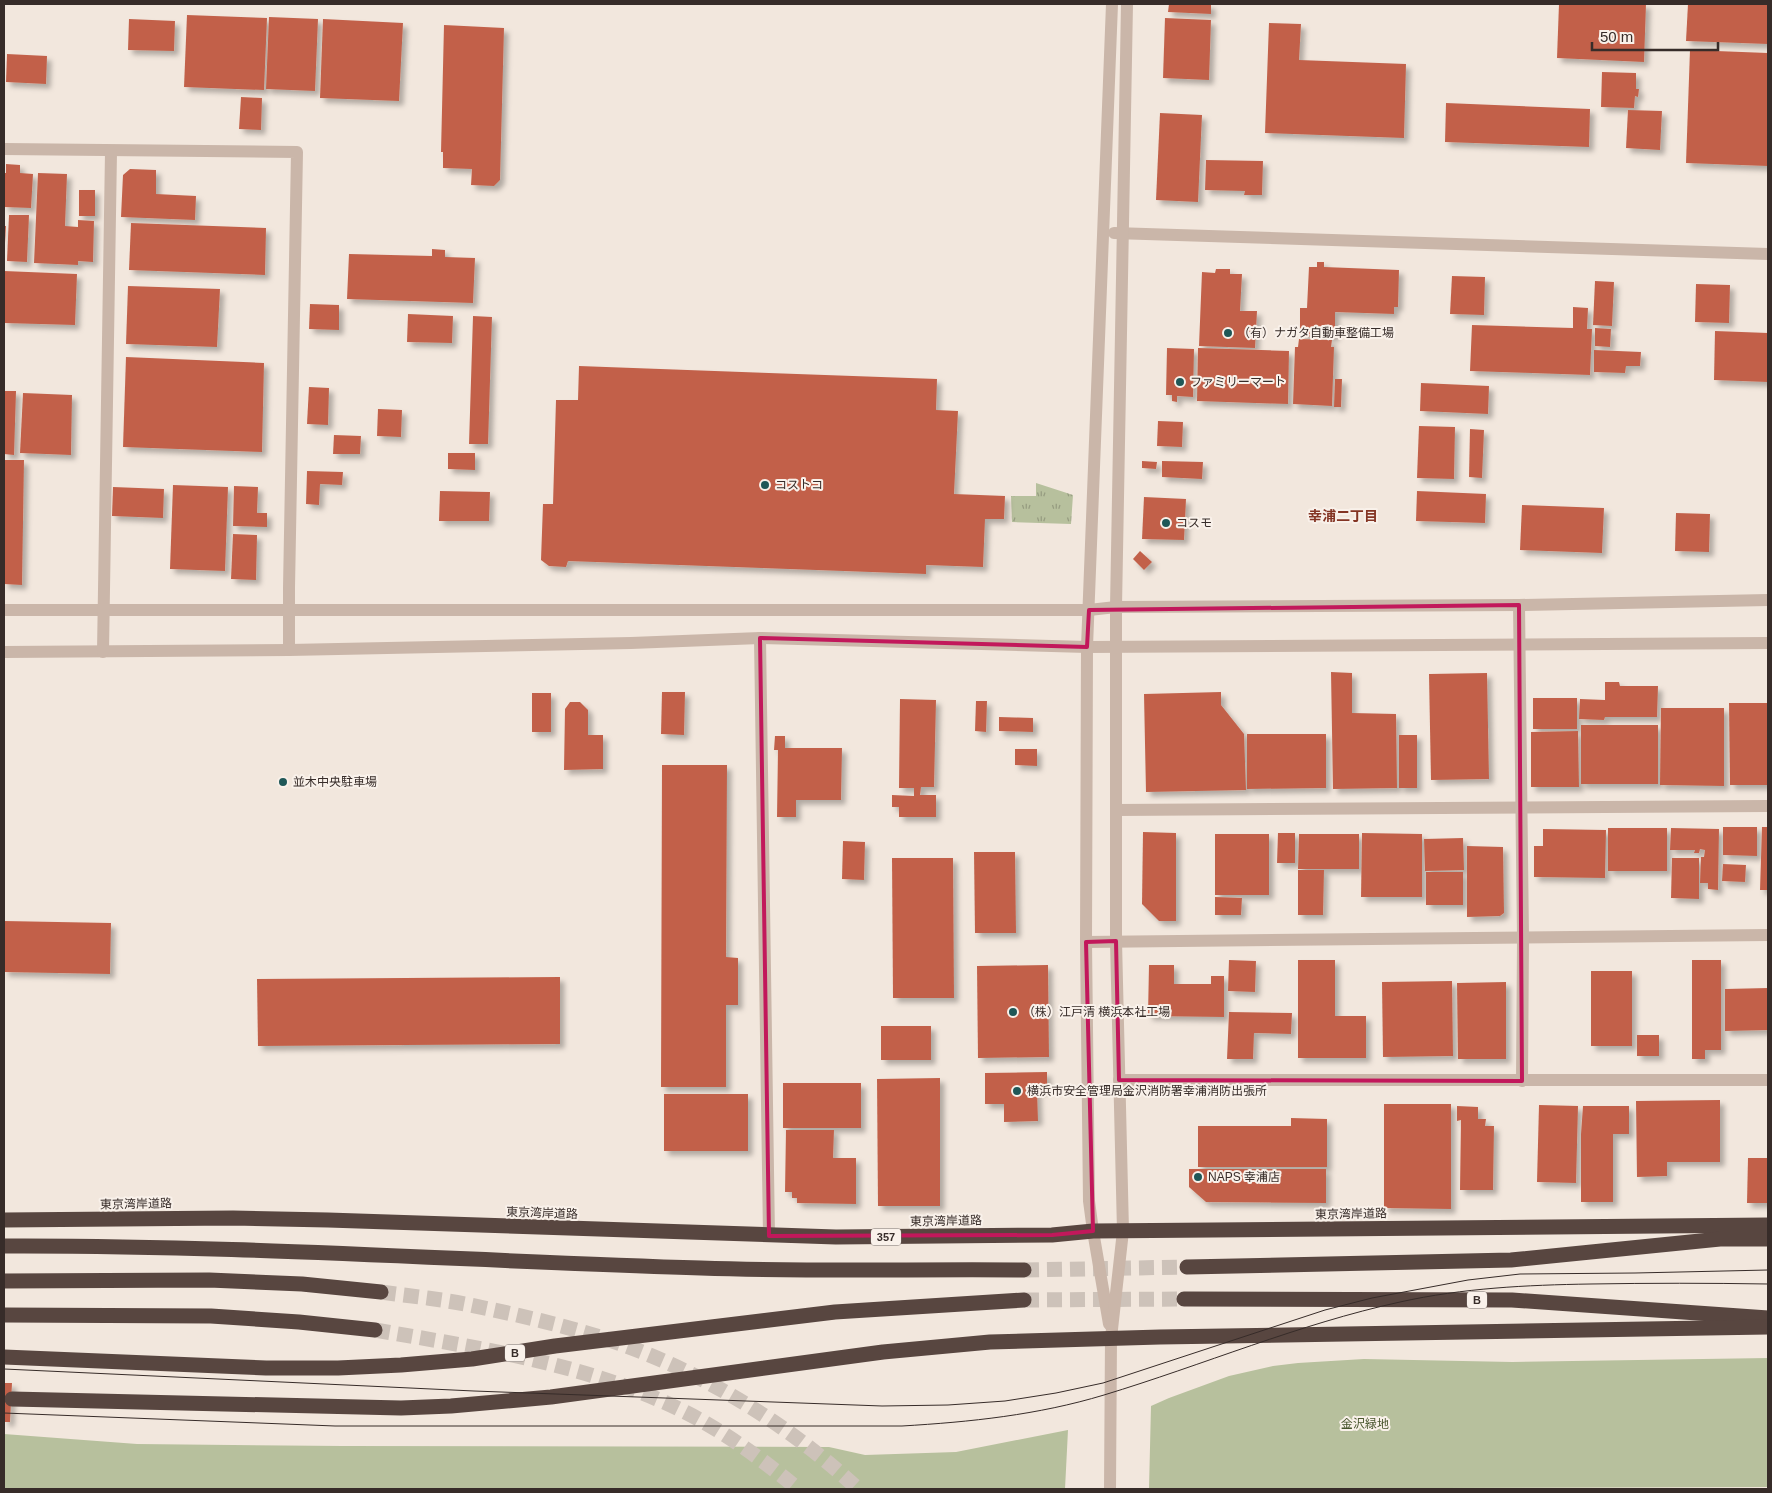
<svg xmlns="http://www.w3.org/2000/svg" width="1772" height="1493" font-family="Helvetica,'Noto Sans JP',sans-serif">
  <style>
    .grass { fill: url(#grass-tufts) }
    .park { fill: #b7c09d }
    .building { fill: #c2614a; filter: url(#shadow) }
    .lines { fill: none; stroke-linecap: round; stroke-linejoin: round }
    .highway-tunnel { stroke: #cdc2b9; stroke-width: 15; stroke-dasharray: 15 8; stroke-linecap: butt }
    .minor { stroke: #cab6a9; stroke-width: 12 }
    .highway { stroke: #584640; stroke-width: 15 }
    .tram { stroke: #372c29; stroke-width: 1 }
    .marked { fill: none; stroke: #c2185b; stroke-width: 4; stroke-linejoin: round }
    .poi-dot { fill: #1f5757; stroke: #f9f1ea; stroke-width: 2 }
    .labels { text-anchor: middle; stroke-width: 4; stroke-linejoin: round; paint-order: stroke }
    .shield { fill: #f9f1ea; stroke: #716763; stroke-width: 1 }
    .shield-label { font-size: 11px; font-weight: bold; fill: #372c29 }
    .poi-label { font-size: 12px; fill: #372c29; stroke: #f9f1ea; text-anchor: start }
    .street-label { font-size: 12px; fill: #372c29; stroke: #f9f1ea }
    .park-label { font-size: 12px; fill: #48552d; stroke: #f9f1ea }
    .neighbourhood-label { font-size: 14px; font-weight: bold; fill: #843524; stroke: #f9f1ea }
  </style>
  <defs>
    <pattern id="grass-tufts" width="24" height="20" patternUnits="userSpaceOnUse" patternTransform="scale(1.25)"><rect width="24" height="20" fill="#b7c09d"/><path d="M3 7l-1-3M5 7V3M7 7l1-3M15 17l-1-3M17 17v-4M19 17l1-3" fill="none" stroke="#969c80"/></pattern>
    <filter id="shadow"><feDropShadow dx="4.5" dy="4.5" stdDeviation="2.5" flood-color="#0004"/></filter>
  </defs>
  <rect width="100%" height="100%" fill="#f2e7dd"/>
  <path class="grass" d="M1036,483L1073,495L1071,524L1012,522L1011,496H1036Z"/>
  <g class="park">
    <path d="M1768,1358V1487L1149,1489L1151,1406L1169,1398L1229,1376L1273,1366L1298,1363L1364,1359L1512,1362Z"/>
    <path d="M1068,1430L1065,1489H4V1434L137,1444L342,1446L829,1447L865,1455L956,1452Z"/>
  </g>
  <g class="building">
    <path d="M1169,4H1211V14L1168,12Z"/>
    <path d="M1559,4H1646L1644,62L1557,58Z"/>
    <path d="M1688,4H1768V44L1686,41Z"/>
    <path d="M187,15L267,18L264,90L184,87Z"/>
    <path d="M269,17L318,19L315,91L266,89Z"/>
    <path d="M1165,18L1211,20L1209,80L1163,78Z"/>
    <path d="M129,19L175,21L174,51L128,50Z"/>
    <path d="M323,19L403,23L399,101L320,98Z"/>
    <path d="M1269,23L1301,24L1299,60L1406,64L1404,138L1265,133Z"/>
    <path d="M444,25L504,28L500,180L494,186L471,185L472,169L443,168V152H441Z"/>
    <path d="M1690,50L1768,53V166L1686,163Z"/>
    <path d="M7,54L47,56L46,84L6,82Z"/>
    <path d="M1602,72L1636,73V89H1639L1638,97L1635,96L1634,108L1601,107Z"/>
    <path d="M241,97L262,98L261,130L239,129Z"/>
    <path d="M1446,103L1590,109L1589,147L1445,142Z"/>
    <path d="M1628,110L1662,111L1660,150L1626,148Z"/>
    <path d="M1160,113L1202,115L1198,202L1156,200Z"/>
    <path d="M1206,160L1263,161L1262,195H1244L1245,191L1205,190Z"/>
    <path d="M6,164L20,165V173L33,174L31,208L4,207V173H6Z"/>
    <path d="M130,169L156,170V194L196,196L195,220L121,217L123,175Z"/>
    <path d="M38,173L67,174L65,226L78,227V220L94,221L93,262L78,261V265L34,263Z"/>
    <rect x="79" y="190" width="16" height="26"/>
    <path d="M9,215H29L27,262L7,261Z"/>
    <path d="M131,223L266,228L265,275L129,270Z"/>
    <path d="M4,226H6L5,243H4Z"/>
    <path d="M432,249L445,250V257L475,258L473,303L347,299L349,254L432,256Z"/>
    <path d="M1317,262H1324V267L1399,270L1398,307H1394V314L1335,312V337L1300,336V308H1307L1309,267H1317Z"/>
    <path d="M1216,269H1230V274H1242L1240,311H1257L1255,348L1199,346L1202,272L1215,273Z"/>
    <path d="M4,271L77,274L75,325L4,323Z"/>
    <path d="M1452,276L1485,277L1484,315L1450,314Z"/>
    <path d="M1595,281L1614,282L1612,326L1593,325Z"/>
    <path d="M1696,284L1730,285L1729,323L1695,322Z"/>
    <path d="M128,286L220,289L217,347L126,344Z"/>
    <path d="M310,304L339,305V330L309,329Z"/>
    <path d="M1573,307L1588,308L1587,329H1592L1590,375L1470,371L1472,325L1573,328Z"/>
    <path d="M408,314L453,316L452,343L407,342Z"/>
    <path d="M473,316L492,317L488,444H469Z"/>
    <path d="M1595,328L1611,329L1610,347L1595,346Z"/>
    <path d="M1715,331L1768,333V382L1714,380Z"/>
    <path d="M1299,339L1332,340L1331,347H1334L1332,406L1293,404L1295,347H1298Z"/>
    <path d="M1167,348L1194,349L1193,397L1177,396V402L1172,401V395H1166Z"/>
    <path d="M1198,348L1289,351L1288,404L1197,401Z"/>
    <path d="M1594,350L1641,352L1640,366H1626L1625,373L1594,372Z"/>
    <path d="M126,357L264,363L262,452L123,447Z"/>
    <path d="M579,366L937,379L936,410L958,411L954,494L1005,496L1004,519H985L983,567L926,565V574L568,561L566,567L549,566L541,560L543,504H553L556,400H578Z"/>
    <path d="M1335,379H1342L1341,407H1334Z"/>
    <path d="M1421,383L1489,386L1488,414L1420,411Z"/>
    <path d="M309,387L329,388L328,425L307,424Z"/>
    <path d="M4,391H16L14,455L4,454Z"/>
    <path d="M23,393L72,395L71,455L20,453Z"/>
    <path d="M378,409L402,410L401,437L377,436Z"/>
    <path d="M1158,421L1183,422L1182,447L1157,446Z"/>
    <path d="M1419,426L1455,427L1454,479L1417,478Z"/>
    <path d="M1470,429L1484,430L1482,478L1469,477Z"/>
    <path d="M334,435L361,436L360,454H333Z"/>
    <path d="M448,453H475V470L448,469Z"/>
    <path d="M4,460H24L22,585L4,584Z"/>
    <path d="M1142,461L1157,462L1156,469L1142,468Z"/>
    <path d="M1162,461L1203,462L1202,479L1162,477Z"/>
    <path d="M307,471L343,472L342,485L320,484L319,505L306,504Z"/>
    <path d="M173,485L228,487L225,571L170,569Z"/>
    <path d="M234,486L258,487L257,513H267V527L233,526Z"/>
    <path d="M113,487L164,489L163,518L112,516Z"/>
    <path d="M440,491L490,492L489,521H439Z"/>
    <path d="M1417,491L1486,494L1485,523L1416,521Z"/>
    <path d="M1144,497L1186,499L1184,540L1142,539Z"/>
    <path d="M1522,505L1604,508L1602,553L1520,550Z"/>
    <path d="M1676,513L1710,514L1709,552L1675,551Z"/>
    <path d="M233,534L257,535L256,580L231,579Z"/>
    <path d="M1140,551L1152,562L1144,570L1133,559Z"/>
    <path d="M1331,672L1352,673V713L1396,714L1397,788L1333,789Z"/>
    <path d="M1487,673L1489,779L1431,780L1429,674Z"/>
    <path d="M1605,682H1619L1620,686H1658L1657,717H1605L1604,720L1579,719L1580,699L1605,700Z"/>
    <path d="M662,692H685L684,735L661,734Z"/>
    <path d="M1221,692V705L1244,734L1246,790L1146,792L1144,694Z"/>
    <rect x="532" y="693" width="19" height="39"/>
    <rect x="1533" y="698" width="44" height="31"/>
    <path d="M900,699L936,700L934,787H921L920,795H936V817H899V807H892V795L914,796V788H899Z"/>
    <path d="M976,701H987L986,732L975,731Z"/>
    <path d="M570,702H580L588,710V735H603V769L564,770L565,709Z"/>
    <path d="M1729,703H1768V785H1730Z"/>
    <path d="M1661,708H1724V786L1660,785Z"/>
    <path d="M999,717L1033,718V732L999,731Z"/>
    <rect x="1581" y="725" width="77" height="59"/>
    <path d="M1578,731L1579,787H1531V732Z"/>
    <path d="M1247,734H1326V788L1247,789Z"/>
    <rect x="1399" y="735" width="18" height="53"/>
    <path d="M775,736H785V748H842L841,800H796V817H777L778,750H774Z"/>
    <path d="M1015,749H1037V766L1015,765Z"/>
    <path d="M662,765H727L726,957L738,958V1005H726V1087H661Z"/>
    <path d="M1723,827H1757V856L1723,855Z"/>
    <path d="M1762,827H1768V890H1760Z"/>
    <rect x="1608" y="828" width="59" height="43"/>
    <path d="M1671,828L1719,829L1718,890L1708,889V883H1700L1701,857H1704L1705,850L1700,849L1699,853H1694L1695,850H1670Z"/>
    <path d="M1543,829L1606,830L1605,878L1534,877V846H1543Z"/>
    <path d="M1143,832L1176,833V921H1159L1142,904Z"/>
    <path d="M1278,833H1295V863H1277Z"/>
    <path d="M1362,833L1422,834V897H1361Z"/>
    <rect x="1215" y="834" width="54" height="61"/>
    <path d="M1299,834H1359V869H1298Z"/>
    <path d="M1463,838L1464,870L1425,871L1424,839Z"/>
    <path d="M843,841L865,842L864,880L842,879Z"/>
    <path d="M1467,846L1503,847L1504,913L1500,916L1467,917Z"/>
    <path d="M974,852H1015L1016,933H975Z"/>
    <path d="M892,858H953L954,998H893Z"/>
    <path d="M1672,858H1699V899L1671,898Z"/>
    <path d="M1723,864L1746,865L1745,882L1722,881Z"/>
    <path d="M1298,870H1324L1323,915H1298Z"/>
    <rect x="1426" y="872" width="37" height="33"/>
    <path d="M1215,897L1242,898L1241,915H1215Z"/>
    <path d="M4,921L111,923L110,974L4,972Z"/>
    <path d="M1229,960L1256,961L1255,992L1228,991Z"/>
    <path d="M1298,960H1335V1016H1366V1058H1298Z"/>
    <path d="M1692,960H1721V1050H1705V1059H1692Z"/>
    <path d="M1048,965L1049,1057L978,1058L977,966Z"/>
    <path d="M1149,965H1174V984H1211V976H1224V1017L1148,1016Z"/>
    <rect x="1591" y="971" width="41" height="75"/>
    <path d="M560,977V1044L258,1046L257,979Z"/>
    <path d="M1452,981L1453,1056L1383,1057L1382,982Z"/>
    <path d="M1506,982V1059H1458L1457,983Z"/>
    <path d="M1768,988V1030L1725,1031V989Z"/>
    <path d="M1229,1012L1292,1013L1291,1034L1254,1033L1253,1059H1227Z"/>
    <rect x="881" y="1026" width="50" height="34"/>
    <rect x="1637" y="1035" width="22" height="21"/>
    <path d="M1047,1072V1090H1037L1038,1121L1004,1122V1104H985V1073Z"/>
    <path d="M940,1078V1206H878L877,1079Z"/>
    <rect x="783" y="1083" width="78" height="45"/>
    <rect x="664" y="1094" width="84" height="57"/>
    <path d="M1720,1100V1162H1667V1176L1637,1177L1636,1101Z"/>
    <path d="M1384,1104H1451V1209L1384,1208Z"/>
    <path d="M1539,1105L1578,1106L1576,1183L1537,1182Z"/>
    <path d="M1457,1106L1478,1107V1119H1486L1485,1126H1494L1493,1190H1460L1461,1120L1457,1121Z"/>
    <path d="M1583,1106H1629V1134H1613V1202H1581V1134Z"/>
    <path d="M1291,1118L1327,1119V1167H1198V1126H1291Z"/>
    <path d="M786,1130H834L833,1158H856V1204L797,1203V1198H792V1192H785Z"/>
    <path d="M1748,1158H1768V1203H1747Z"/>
    <path d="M1189,1169H1326V1203L1206,1202L1189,1187Z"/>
    <path d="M4,1383H12L10,1422H4Z"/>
  </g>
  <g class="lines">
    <g class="highway-tunnel">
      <path d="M1024,1270L1187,1267"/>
      <path d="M381,1292C410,1296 441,1299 470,1305C528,1317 587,1330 642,1352C720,1383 796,1431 858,1489"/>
      <path d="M1024,1300L1184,1299"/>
      <path d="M375,1330C485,1349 603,1366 702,1421C737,1441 768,1464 798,1489"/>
    </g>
    <g class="minor">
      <path d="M4,149L297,152L289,588V650"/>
      <path d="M1114,233L1768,254"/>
      <path d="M1519,605L1523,938L1522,1081"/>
      <path d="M4,610H1089L1116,607L1519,605L1768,600"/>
      <path d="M760,638L769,1236"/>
      <path d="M4,652L289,650L631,643L760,638L1087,647L1768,643"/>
      <path d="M103,652L111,152"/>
      <path d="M1116,810L1768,806"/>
      <path d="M1086,942L1768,935"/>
      <path d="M1119,1080H1768"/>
      <path d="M1109,1324L1093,1231L1089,1201L1086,942L1087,647L1112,4"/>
      <path d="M1110,1489L1111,1338L1123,1231L1116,941V607L1127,4"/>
    </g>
    <g class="highway">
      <path d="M4,1220L233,1218L328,1220L836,1237L1052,1235L1093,1231L1768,1225"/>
      <path d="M4,1246C236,1245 469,1261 701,1268C808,1272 916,1269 1024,1270"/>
      <path d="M1187,1267L1511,1260L1720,1239H1768"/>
      <path d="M4,1281L209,1280L302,1284L381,1292"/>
      <path d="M1184,1299L1512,1300L1768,1318"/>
      <path d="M4,1315L211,1316L299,1322L375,1330"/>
      <path d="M4,1357L266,1368H338L401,1365L472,1359L555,1346L835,1312L1024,1300"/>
      <path d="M12,1399L401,1408L451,1406L551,1397L883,1352L990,1342L1160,1337L1768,1327"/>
    </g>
    <g class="tram">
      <path d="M4,1369L474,1391L882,1406L948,1405L1005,1401L1056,1393L1103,1383L1325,1310L1372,1298L1468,1280L1520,1274L1635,1273L1768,1270"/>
      <path d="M4,1413L335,1426H902C970,1422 1038,1415 1104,1395C1203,1365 1299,1324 1400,1302C1463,1288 1527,1285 1590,1284C1650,1283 1709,1283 1768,1284"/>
    </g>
  </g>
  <path class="marked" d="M1519,605L1522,1081L1119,1080L1116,941L1086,942L1093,1231L1052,1235L769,1236L760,638L1087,647L1089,610Z"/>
  <g class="poi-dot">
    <circle cx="1228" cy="333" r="5"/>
    <circle cx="1180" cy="382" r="5"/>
    <circle cx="765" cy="485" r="5"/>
    <circle cx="1166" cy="523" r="5"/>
    <circle cx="283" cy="782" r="5"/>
    <circle cx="1013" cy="1012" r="5"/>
    <circle cx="1017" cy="1091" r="5"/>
    <circle cx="1198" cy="1177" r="5"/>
  </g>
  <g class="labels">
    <g class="shield">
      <rect x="871" y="1228.5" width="30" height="17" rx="4"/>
      <rect x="1467" y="1291.5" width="20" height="17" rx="4"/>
      <rect x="505" y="1344.5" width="20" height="17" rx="4"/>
    </g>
    <g class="shield-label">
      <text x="886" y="1241">357</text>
      <text x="1477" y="1304">B</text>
      <text x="515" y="1357">B</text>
    </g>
    <g class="poi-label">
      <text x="1238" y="337">（有）ナガタ自動車整備工場</text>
      <text x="1190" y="386">ファミリーマート</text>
      <text x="775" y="489">コストコ</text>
      <text x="1176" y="527">コスモ</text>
      <text x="293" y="786">並木中央駐車場</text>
      <text x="1023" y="1016">（株）江戸清 横浜本社工場</text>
      <text x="1027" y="1095">横浜市安全管理局金沢消防署幸浦消防出張所</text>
      <text x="1208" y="1181">NAPS 幸浦店</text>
    </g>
    <g class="street-label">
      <text transform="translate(136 1204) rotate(-1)" y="4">東京湾岸道路</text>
      <text transform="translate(542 1213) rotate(2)" y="4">東京湾岸道路</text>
      <text transform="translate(1351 1214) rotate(-1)" y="4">東京湾岸道路</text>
      <text transform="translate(946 1221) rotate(-1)" y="4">東京湾岸道路</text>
    </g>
    <g class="park-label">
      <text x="1365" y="1428">金沢緑地</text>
    </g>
    <g class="neighbourhood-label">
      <text x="1343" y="521">幸浦二丁目</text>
    </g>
  </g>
  <rect width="1772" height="1493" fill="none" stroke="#372c29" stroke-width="10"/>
  <path d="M1592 42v8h126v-8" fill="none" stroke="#372c29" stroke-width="2.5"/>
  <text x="1600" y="42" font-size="15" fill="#372c29" stroke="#f9f1ea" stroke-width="4" paint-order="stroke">50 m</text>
</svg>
